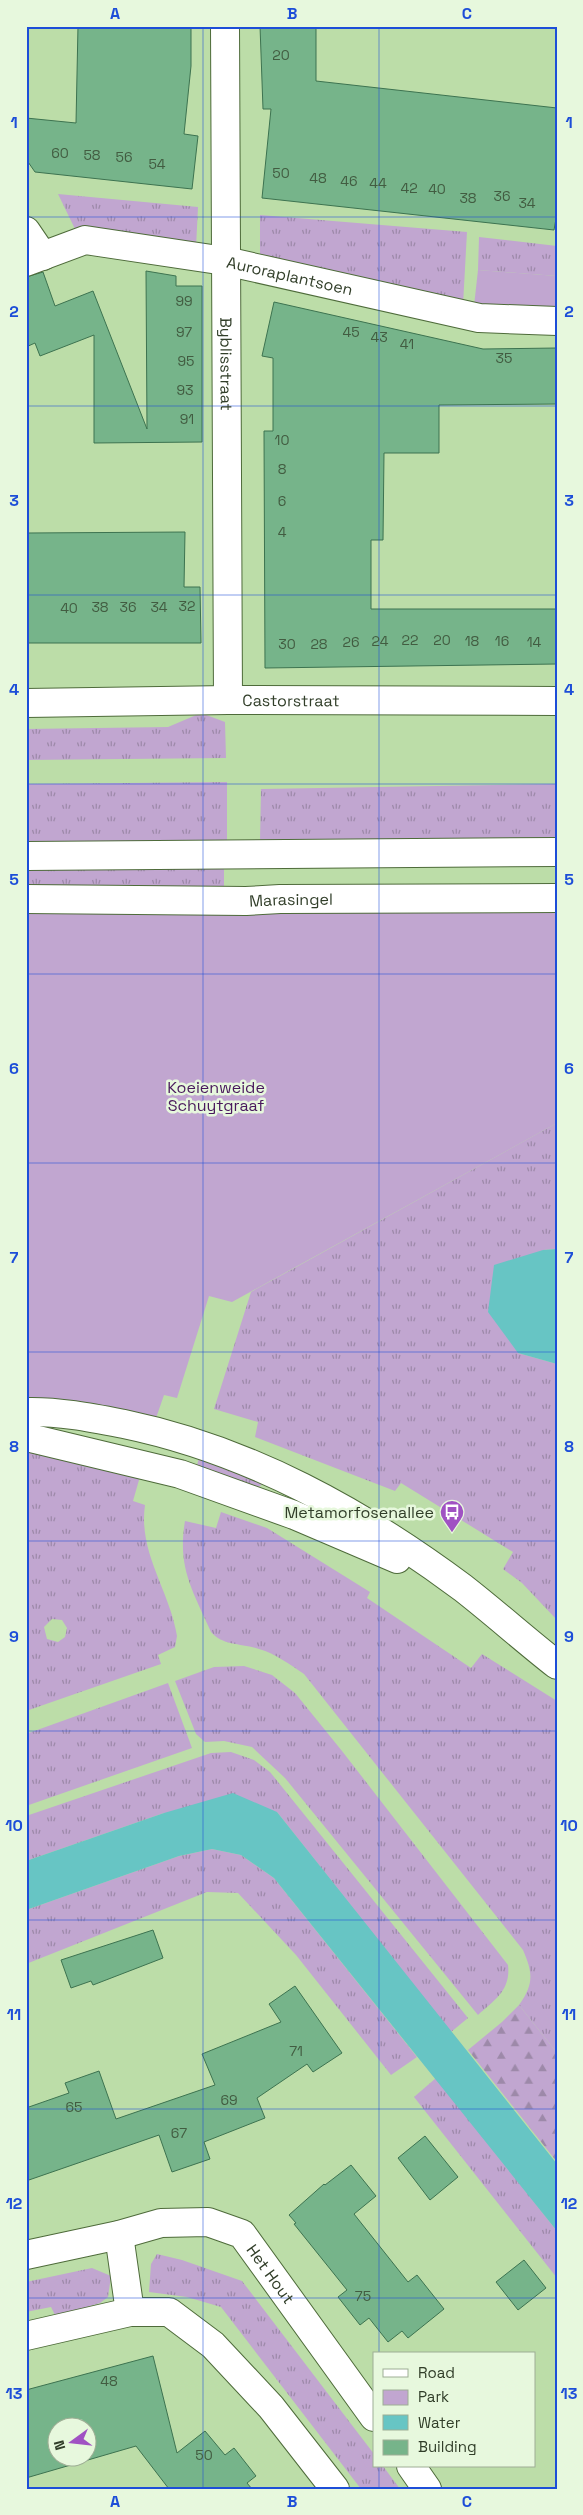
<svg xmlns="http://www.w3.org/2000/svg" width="583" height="2515" font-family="'Space Grotesk',sans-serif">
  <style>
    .grass { fill: url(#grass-tufts); fill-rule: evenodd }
    .forest { fill: url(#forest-firs) }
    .park { fill: #c1a6d0 }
    .water { fill: #67c5c4 }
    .building { fill: #76b48a; stroke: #3d7350; fill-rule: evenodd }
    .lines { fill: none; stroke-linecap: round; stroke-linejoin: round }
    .street-casing { stroke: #4e6b3a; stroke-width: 30 }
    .secondary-casing { stroke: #4e6b3a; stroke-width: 30 }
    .primary-casing { stroke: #4e6b3a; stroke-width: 30 }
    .street { stroke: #fff; stroke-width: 28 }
    .secondary { stroke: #fff; stroke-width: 28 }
    .primary { stroke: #fff; stroke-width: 28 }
    .grid { fill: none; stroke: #1d4ed8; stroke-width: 1; stroke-opacity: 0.55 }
    .labels { text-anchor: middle; stroke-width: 5; stroke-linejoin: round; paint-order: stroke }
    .number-label { font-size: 14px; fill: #425c41 }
    .street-label { font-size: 16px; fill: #313e29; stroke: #e7f8dd }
    .park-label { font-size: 16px; fill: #48185c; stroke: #e7f8dd }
    .poi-label { font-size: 16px; fill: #313e29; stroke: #e7f8dd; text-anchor: end }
    .neatline { fill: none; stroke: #1d4ed8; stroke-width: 2 }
    .grid-label { font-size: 16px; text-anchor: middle; font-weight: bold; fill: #1d4ed8 }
  </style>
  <defs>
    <pattern id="grass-tufts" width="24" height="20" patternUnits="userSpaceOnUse" patternTransform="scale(1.25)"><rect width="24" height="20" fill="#c1a6d0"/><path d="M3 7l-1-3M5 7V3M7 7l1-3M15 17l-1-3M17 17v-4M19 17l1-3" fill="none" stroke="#9d89a9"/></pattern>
    <pattern id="forest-firs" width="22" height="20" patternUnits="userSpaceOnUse" patternTransform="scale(1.25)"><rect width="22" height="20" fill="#c1a6d0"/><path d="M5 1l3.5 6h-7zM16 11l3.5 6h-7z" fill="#9d89a9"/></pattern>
  </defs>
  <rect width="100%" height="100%" fill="#bcdda8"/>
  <g class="grass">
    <path d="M58,194L198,207L196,248L75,229Z"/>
    <path d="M260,215L467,232L463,305L260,263Z"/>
    <path d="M479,237L557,246V276L478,270Z"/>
    <path d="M201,713L225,722L226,758L26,760V729L168,727Z"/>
    <path d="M227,782V846L26,845V784Z"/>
    <path d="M557,784V841H260L261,789Z"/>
    <path d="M224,867V886L26,887V869Z"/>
    <path d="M557,1123V1249L543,1250L518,1353L557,1364V1620L522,1583L503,1569L513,1552L401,1483L395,1491L255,1437L258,1422L214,1409L251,1292Z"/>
    <path d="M26,1449L141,1473L133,1501L145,1505C138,1553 170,1591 177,1636L175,1647L158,1655L161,1664L26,1711ZM52,1619L62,1620L67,1628L65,1637L58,1642L47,1639L44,1627Z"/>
    <path d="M200,1454L262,1480V1484L256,1490L196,1469Z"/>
    <path d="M221,1512L267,1528L370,1592L367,1598L471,1668L482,1654L557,1701V2053L519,2005C534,1984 533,1973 523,1950L304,1674C289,1664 276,1654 259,1649C241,1643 223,1646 211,1632C193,1591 177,1568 185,1521L216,1528Z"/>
    <path d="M244,1666L272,1675L295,1693L342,1751L508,1965C511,1990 495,2000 478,2015L285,1778L252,1747L224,1741L205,1742L196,1734L175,1681L214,1667Z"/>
    <path d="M168,1683L192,1748L26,1806V1734Z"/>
    <path d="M231,1752L254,1760L270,1772L468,2018L451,2032L277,1812L164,1813L26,1861V1816L211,1753Z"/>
    <path d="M212,1849L241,1855L274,1878L417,2057L391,2075L296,1955L238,1893L207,1892L26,1964V1910L179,1856Z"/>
    <path d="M436,2078L557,2231V2278L414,2097Z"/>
    <path d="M157,2254L182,2260L242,2281L374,2454V2466H383L400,2489H361L221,2307L187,2297L149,2292L151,2264Z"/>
    <path d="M92,2268L111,2276L108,2297L100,2303L56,2317L51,2307L26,2312V2282Z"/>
  </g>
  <path class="forest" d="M519,2005L557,2053V2162L468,2050L502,2022Z"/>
  <g class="park">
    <path d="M478,270L557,276V309L474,306Z"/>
    <path d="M557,902V1123L232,1302L209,1296L177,1398L164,1395L155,1421L26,1400V908Z"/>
  </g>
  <g class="water">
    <path d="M557,1249V1364L518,1353L488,1312L494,1265L543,1250Z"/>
    <path d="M233,1793L277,1812L557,2164V2231L274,1878L241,1855L212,1849L179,1856L26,1910V1861L164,1813Z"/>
  </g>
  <g class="building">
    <path d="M78,26H191V66L184,134L198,136L192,189L35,172L26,159V118L76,123Z"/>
    <path d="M260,26H316V81L557,108V213L554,230L262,198L271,109H263Z"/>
    <path d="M146,271L176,276V286H202V442L94,443V335L40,356L35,343L26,347V277L43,272L55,306L93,291L147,429Z"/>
    <path d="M274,302L483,349L557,348V404L439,405V453H384L383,540H371V609H557V664L265,668L264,431H273V358L262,356Z"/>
    <path d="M185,532L184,587H200L201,643H26L28,533Z"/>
    <path d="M153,1930L163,1958L93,1985L91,1981L71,1988L61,1960Z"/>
    <path d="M295,1986L342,2053L313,2072L307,2064L257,2098L265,2118L204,2142L210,2159L172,2172L159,2135L26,2181V2108L69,2093L65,2083L99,2071L116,2119L215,2085L202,2054L281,2022L269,2004Z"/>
    <path d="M425,2136L458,2177L430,2200L398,2158Z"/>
    <path d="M351,2165L376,2196L354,2214L408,2282L417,2275L444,2309L408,2338L402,2331L388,2342L369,2318L360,2325L338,2297L347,2290L294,2224L296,2223L289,2215L324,2184L325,2185Z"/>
    <path d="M524,2260L546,2288L518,2310L496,2282Z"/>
    <path d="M153,2356L177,2453L205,2431L225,2455L234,2448L256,2476L247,2483L252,2489H169L136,2446L26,2478V2390ZM58,2428H88V2458H58Z"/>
  </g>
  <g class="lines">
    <g class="street-casing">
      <g id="street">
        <path id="s1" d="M225,26L228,700"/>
        <path d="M26,231L43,256"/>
        <path id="s2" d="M26,262L85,240L225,261L479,318L557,321"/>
        <path id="s3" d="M26,703L228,700L557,701"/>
        <path d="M119,2235L130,2312"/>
        <path id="s4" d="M26,2255L119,2235L161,2223L208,2222L242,2234L374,2417"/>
        <path d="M26,2336L130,2312H169L213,2345L271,2407L335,2489"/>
        <path d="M411,2466L427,2489"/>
      </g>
    </g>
    <g class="secondary-casing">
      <g id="secondary">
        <path d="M26,856L557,852"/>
        <path id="s5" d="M26,899L246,901L280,899L557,898"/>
      </g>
    </g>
    <g class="primary-casing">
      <g id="primary">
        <path d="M26,1412C58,1411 93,1418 124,1424C249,1450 361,1512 463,1588C495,1613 525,1640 557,1665"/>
        <path d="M26,1437L180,1474L294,1515L397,1559"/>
      </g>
    </g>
    <use href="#street" class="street"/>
    <use href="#secondary" class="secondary"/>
    <use href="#primary" class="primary"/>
  </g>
  <path class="grid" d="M203,26V2489M379,26V2354M26,217H557M26,406H557M26,595H557M26,784H557M26,974H557M26,1163H557M26,1352H557M26,1541H557M26,1731H557M26,1920H557M26,2109H557M26,2298H557M379,2466V2489"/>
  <defs>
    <g id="bus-pin" transform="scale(1.25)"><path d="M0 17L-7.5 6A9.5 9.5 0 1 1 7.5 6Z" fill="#a052c3" stroke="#e7f8dd"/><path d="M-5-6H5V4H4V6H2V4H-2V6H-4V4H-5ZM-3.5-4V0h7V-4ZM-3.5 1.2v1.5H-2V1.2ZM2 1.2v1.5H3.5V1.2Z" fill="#fff"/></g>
  </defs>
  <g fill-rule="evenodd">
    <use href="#bus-pin" x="452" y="1512"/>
  </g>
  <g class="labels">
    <g class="number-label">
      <text x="281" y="60">20</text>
      <text x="60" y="158">60</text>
      <text x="92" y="160">58</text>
      <text x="124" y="162">56</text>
      <text x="157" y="169">54</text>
      <text x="281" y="178">50</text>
      <text x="318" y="183">48</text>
      <text x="349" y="186">46</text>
      <text x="378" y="188">44</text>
      <text x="409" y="193">42</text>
      <text x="437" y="194">40</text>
      <text x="502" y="201">36</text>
      <text x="468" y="203">38</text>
      <text x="527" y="208">34</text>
      <text x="184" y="306">99</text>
      <text x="184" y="337">97</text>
      <text x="351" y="337">45</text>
      <text x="379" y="342">43</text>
      <text x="407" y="349">41</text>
      <text x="504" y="363">35</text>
      <text x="186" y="366">95</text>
      <text x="185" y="395">93</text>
      <text x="187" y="424">91</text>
      <text x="282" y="445">10</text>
      <text x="282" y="474">8</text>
      <text x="282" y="506">6</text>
      <text x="282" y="537">4</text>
      <text x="187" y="611">32</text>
      <text x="100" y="612">38</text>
      <text x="128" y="612">36</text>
      <text x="159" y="612">34</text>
      <text x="69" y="613">40</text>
      <text x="410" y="645">22</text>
      <text x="442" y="645">20</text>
      <text x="380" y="646">24</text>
      <text x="472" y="646">18</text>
      <text x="502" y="646">16</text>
      <text x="351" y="647">26</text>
      <text x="534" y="647">14</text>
      <text x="287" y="649">30</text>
      <text x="319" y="649">28</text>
      <text x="296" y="2056">71</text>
      <text x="229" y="2105">69</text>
      <text x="74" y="2112">65</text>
      <text x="179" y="2138">67</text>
      <text x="363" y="2301">75</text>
      <text x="109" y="2386">48</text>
      <text x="204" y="2460">50</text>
    </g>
    <g class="street-label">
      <text dy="6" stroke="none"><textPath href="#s2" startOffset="271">Auroraplantsoen</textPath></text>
      <text dy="6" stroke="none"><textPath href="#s1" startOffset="338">Byblisstraat</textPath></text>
      <text dy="6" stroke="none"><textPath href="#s3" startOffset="265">Castorstraat</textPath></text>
      <text dy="6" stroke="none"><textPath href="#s5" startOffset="265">Marasingel</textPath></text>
      <text dy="6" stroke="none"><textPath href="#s4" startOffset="271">Het Hout</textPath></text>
    </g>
    <g class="park-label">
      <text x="216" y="1093">Koeienweide<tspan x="216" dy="18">Schuytgraaf</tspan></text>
    </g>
    <g class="poi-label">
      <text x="434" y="1518">Metamorfosenallee</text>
    </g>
  </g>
  <rect width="583" height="2515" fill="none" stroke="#e7f8dd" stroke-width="55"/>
  <rect x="373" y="2352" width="162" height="115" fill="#e7f8dd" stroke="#9eae95"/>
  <rect x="383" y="2369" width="25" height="8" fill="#ffffff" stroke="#9eae95"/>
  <text x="418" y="2378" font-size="15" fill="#313e29">Road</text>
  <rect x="383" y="2390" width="25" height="15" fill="#c1a6d0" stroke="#9eae95"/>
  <text x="418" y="2402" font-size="15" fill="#313e29">Park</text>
  <rect x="383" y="2415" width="25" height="15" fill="#67c5c4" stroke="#9eae95"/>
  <text x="418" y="2428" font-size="15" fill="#313e29">Water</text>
  <rect x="383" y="2440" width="25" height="15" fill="#76b48a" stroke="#9eae95"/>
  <text x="418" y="2452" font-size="15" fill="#313e29">Building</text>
  <g transform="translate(72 2442) rotate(255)"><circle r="24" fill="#e7f8dd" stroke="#9eae95"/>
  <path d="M0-4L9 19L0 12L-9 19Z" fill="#a052c3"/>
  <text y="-8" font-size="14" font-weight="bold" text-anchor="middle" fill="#313e29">N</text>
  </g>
  <rect x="28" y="28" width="528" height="2460" class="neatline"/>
  <g class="grid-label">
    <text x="115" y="19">A</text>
    <text x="292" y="19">B</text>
    <text x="467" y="19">C</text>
    <text x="14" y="128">1</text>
    <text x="569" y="128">1</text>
    <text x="14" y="317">2</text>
    <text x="569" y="317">2</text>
    <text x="14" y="506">3</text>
    <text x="569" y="506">3</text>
    <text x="14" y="695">4</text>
    <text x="569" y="695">4</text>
    <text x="14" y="885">5</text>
    <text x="569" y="885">5</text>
    <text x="14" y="1074">6</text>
    <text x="569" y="1074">6</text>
    <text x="14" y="1263">7</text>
    <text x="569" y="1263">7</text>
    <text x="14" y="1452">8</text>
    <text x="569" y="1452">8</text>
    <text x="14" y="1642">9</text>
    <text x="569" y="1642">9</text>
    <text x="14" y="1831">10</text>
    <text x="569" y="1831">10</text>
    <text x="14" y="2020">11</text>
    <text x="569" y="2020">11</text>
    <text x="14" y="2209">12</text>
    <text x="569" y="2209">12</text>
    <text x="14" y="2399">13</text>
    <text x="569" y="2399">13</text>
    <text x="115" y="2507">A</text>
    <text x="292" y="2507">B</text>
    <text x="467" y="2507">C</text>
  </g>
</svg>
